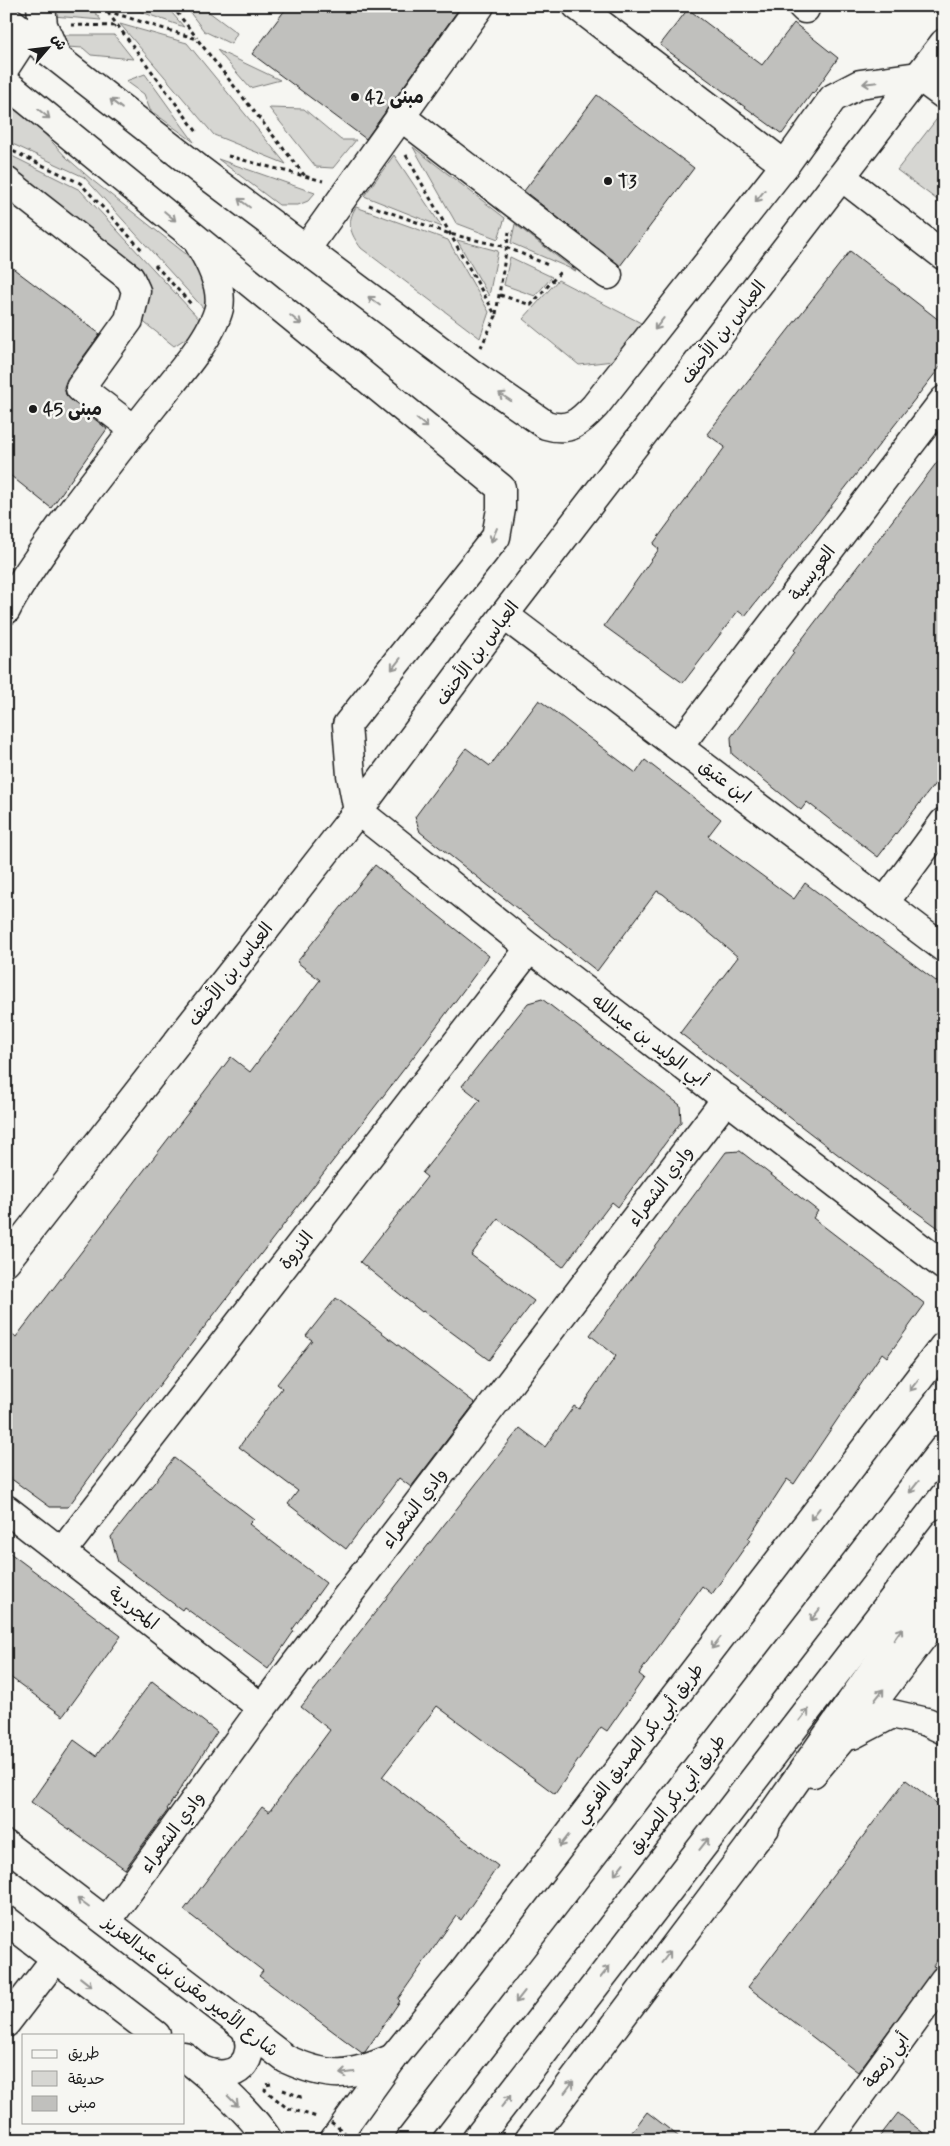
<svg xmlns="http://www.w3.org/2000/svg" width="950" height="2146" font-family="Mynerve,'Playpen Sans Arabic',sans-serif">
  <style>
    .green { fill: #d6d6d2; stroke: #797977 }
    .building { fill: #c0c0bd; stroke: #1c1c1c }
    .lines { fill: none; stroke-linecap: round; stroke-linejoin: round }
    .minor-casing { stroke: #1c1c1c; stroke-width: 31 }
    .major-casing { stroke: #1c1c1c; stroke-width: 31 }
    .path { stroke: #1c1c1c; stroke-width: 3; stroke-dasharray: 4 4; stroke-linecap: butt }
    .minor { stroke: #f6f6f2; stroke-width: 28 }
    .major { stroke: #f6f6f2; stroke-width: 28 }
    .path-bridge { stroke: #1c1c1c; stroke-width: 3; stroke-dasharray: 4 4; stroke-linecap: butt }
    .oneway { stroke: #949492 }
    .poi-dot { fill: #1c1c1c; stroke: #f6f6f2; stroke-width: 2 }
    .labels { text-anchor: middle; stroke-width: 5; stroke-linejoin: round; paint-order: stroke }
    .poi-label { font-size: 18px; font-weight: bold; fill: #1c1c1c; stroke: #f6f6f2; text-anchor: start }
    .street-label { font-size: 18px; fill: #1c1c1c; stroke: #f6f6f2 }
  </style>
  <rect width="100%" height="100%" fill="#f6f6f2"/>
  <filter id="ink" filterUnits="userSpaceOnUse"><feTurbulence type="fractalNoise" baseFrequency=".02" numOctaves="2"/><feDisplacementMap in="SourceGraphic" scale="10" xChannelSelector="R" yChannelSelector="G"/><feConvolveMatrix kernelMatrix="1 2 1 2 8 2 1 2 1" color-interpolation-filters="sRGB"/></filter>
  <g filter="url(#ink)">
    <g class="green">
      <path d="M51,6H90L101,20L53,16Z"/>
      <path d="M128,6H166L184,27L130,8Z"/>
      <path d="M185,6H201L237,33L231,44L204,31Z"/>
      <path d="M120,24L187,43L286,164L214,135Z"/>
      <path d="M57,35H114L133,59L91,55L83,48L66,47Z"/>
      <path d="M217,50L280,80L250,88Z"/>
      <path d="M145,74L194,142L150,110L144,94L126,81Z"/>
      <path d="M6,103L40,129L67,158L92,180L186,254C200,270 209,288 205,310L84,177L6,141Z"/>
      <path d="M269,108L304,109L341,140H356L333,168L316,167Z"/>
      <path d="M943,111H944V205L897,170Z"/>
      <path d="M413,147L505,218L498,239L456,223Z"/>
      <path d="M6,153L80,190L202,322L194,333L174,346L141,320L147,305L148,290L6,168Z"/>
      <path d="M394,155L442,227L364,196Z"/>
      <path d="M218,159L315,193L308,201L298,205H279Z"/>
      <path d="M356,207L448,240L489,312L480,338L361,248C350,233 346,223 356,207Z"/>
      <path d="M515,224L576,271L511,243Z"/>
      <path d="M457,240L498,251L489,296Z"/>
      <path d="M510,257L552,277L535,296L504,285Z"/>
      <path d="M558,280L641,323L613,361L579,365L523,319Z"/>
    </g>
    <g class="building">
      <path d="M288,6H461L366,139L252,54Z"/>
      <path d="M688,9L762,65L794,23L838,58L813,94L812,93L782,134L660,45Z"/>
      <path d="M597,95L694,168L620,266L524,191Z"/>
      <path d="M850,251L944,324V362L745,616L738,611L683,683L604,626L659,549L653,544L725,447L707,434Z"/>
      <path d="M6,263L100,334L67,379L64,387L66,395L71,400L107,429L51,508L6,472Z"/>
      <path d="M944,453V772L878,857L807,802L801,810L732,754L731,737L794,652L793,651Z"/>
      <path d="M539,700L636,773L645,760L721,819L708,836L794,899L805,883L944,987V1232L849,1163L680,1033L738,957L663,894L657,891L597,971L420,832L415,817L466,748L490,766Z"/>
      <path d="M375,865L489,956L418,1051L117,1440L68,1507H50L6,1475V1329L16,1337L231,1057L250,1072L320,980L297,962Z"/>
      <path d="M542,999L680,1105L681,1122L618,1207L612,1202L563,1267L498,1219L471,1255L534,1301L489,1360L423,1311L422,1312L360,1262L427,1177L422,1173L480,1100L462,1086L528,1003Z"/>
      <path d="M740,1151L818,1211L813,1218L925,1304L887,1357L882,1353L794,1484L787,1479L748,1539L750,1540L712,1594L702,1586L639,1674L644,1678L607,1731L601,1727L555,1794L437,1706L382,1777L498,1866L461,1920L456,1916L398,1999L400,2001L365,2052L362,2053L259,1976L263,1971L184,1910L262,1807L269,1812L330,1730L301,1707L520,1428L545,1447L574,1406L579,1409L616,1356L590,1335L726,1152Z"/>
      <path d="M336,1298L475,1403L411,1487L399,1478L346,1549L288,1504L298,1491L239,1447L282,1388L277,1384L312,1340L306,1336Z"/>
      <path d="M174,1458L254,1519L249,1524L326,1583L292,1630L294,1631L268,1669L184,1607L182,1610L118,1562L111,1537Z"/>
      <path d="M6,1550L121,1636L63,1716L6,1674Z"/>
      <path d="M152,1681L217,1732L167,1809L168,1810L125,1869L31,1802L74,1740L96,1756Z"/>
      <path d="M906,1780L944,1809V1951L933,1966L936,1967L858,2072L748,1987Z"/>
      <path d="M647,2112L683,2140H626Z"/>
      <path d="M898,2113L932,2140H877Z"/>
    </g>
    <g class="lines">
      <g class="minor-casing">
        <g id="minor">
          <path d="M41,6L43,25L56,55"/>
          <path d="M577,6L785,165"/>
          <path d="M802,6L805,9"/>
          <path d="M6,18L200,170L469,372L546,425C569,432 579,423 595,406L785,165L833,98L860,84L918,76L944,95"/>
          <path d="M6,25L19,46L6,66"/>
          <path d="M6,83L501,488V509L496,537L347,725L351,775L358,811L530,948L944,1266"/>
          <path d="M400,116L608,275"/>
          <path d="M842,177L944,256"/>
          <path d="M6,181L130,278L136,291L129,320L80,388L135,430"/>
          <path d="M306,249L480,6"/>
          <path d="M6,610C19,584 36,561 53,537C85,492 120,448 154,405C174,380 212,338 219,308C223,286 210,262 199,244"/>
          <path d="M504,615L944,948"/>
          <path d="M679,746L944,400"/>
          <path d="M885,902L944,822"/>
          <path d="M6,1261L358,811L504,615L944,43"/>
          <path d="M6,1509L262,1708"/>
          <path d="M62,1552L530,948"/>
          <path d="M852,1735L892,1714L927,1722L944,1730"/>
          <path d="M813,1773L878,1696L944,1609"/>
          <path d="M6,1845L286,2059C330,2079 349,2077 393,2058"/>
          <path d="M6,1920L156,2035"/>
          <path d="M107,1921L262,1708L727,1098"/>
          <path d="M6,2023L56,1958"/>
          <path d="M184,2056C208,2075 252,2114 268,2140"/>
          <path d="M202,2070C235,2085 260,2060 245,2027"/>
          <path d="M334,2140L393,2058L464,1971L944,1346"/>
          <path d="M529,2140L750,1846L765,1828"/>
          <path d="M828,2140L944,1980"/>
        </g>
      </g>
      <g class="major-casing">
        <g id="major">
          <path d="M750,1846L944,1569"/>
          <path d="M410,2140L944,1448"/>
          <path d="M476,2140L944,1533"/>
        </g>
      </g>
      <g class="path">
        <path d="M103,6L197,132"/>
        <path d="M172,6L197,38"/>
        <path d="M107,11L197,39L305,176"/>
        <path d="M71,25L117,26"/>
        <path d="M6,148L80,183L143,251"/>
        <path d="M406,155L496,316L481,347"/>
        <path d="M228,156L323,181"/>
        <path d="M369,205L450,234L506,247L548,265"/>
        <path d="M155,265L192,305"/>
        <path d="M500,295L531,305L561,271"/>
        <path d="M496,314L509,232"/>
        <path d="M271,2084L266,2085L265,2090L287,2108L317,2117"/>
        <path d="M283,2090L301,2097L305,2096"/>
      </g>
      <use href="#minor" class="minor"/>
      <use href="#major" class="major"/>
      <path class="path-bridge" d="M331,2122L354,2140"/>
    </g>
    <defs><path id="oneway-shaft" d="M-6 0H5M1.5-3L5.5 0L1.5 3" fill="none" stroke-width="1.6" stroke-linecap="round" stroke-linejoin="round" transform="scale(1.25)"/></defs>
    <g class="oneway">
      <use href="#oneway-shaft" transform="translate(870 83) rotate(174)"/>
      <use href="#oneway-shaft" transform="translate(116 104) rotate(-142)"/>
      <use href="#oneway-shaft" transform="translate(44 114) rotate(39)"/>
      <use href="#oneway-shaft" transform="translate(760 196) rotate(128)"/>
      <use href="#oneway-shaft" transform="translate(244 203) rotate(-143)"/>
      <use href="#oneway-shaft" transform="translate(170 216) rotate(40)"/>
      <use href="#oneway-shaft" transform="translate(374 301) rotate(-143)"/>
      <use href="#oneway-shaft" transform="translate(296 320) rotate(39)"/>
      <use href="#oneway-shaft" transform="translate(659 324) rotate(128)"/>
      <use href="#oneway-shaft" transform="translate(505 397) rotate(-146)"/>
      <use href="#oneway-shaft" transform="translate(422 423) rotate(39)"/>
      <use href="#oneway-shaft" transform="translate(494 535) rotate(113)"/>
      <use href="#oneway-shaft" transform="translate(396 664) rotate(128)"/>
      <use href="#oneway-shaft" transform="translate(914 1385) rotate(128)"/>
      <use href="#oneway-shaft" transform="translate(914 1487) rotate(128)"/>
      <use href="#oneway-shaft" transform="translate(815 1514) rotate(128)"/>
      <use href="#oneway-shaft" transform="translate(815 1615) rotate(128)"/>
      <use href="#oneway-shaft" transform="translate(898 1634) rotate(-55)"/>
      <use href="#oneway-shaft" transform="translate(716 1643) rotate(128)"/>
      <use href="#oneway-shaft" transform="translate(879 1695) rotate(-52)"/>
      <use href="#oneway-shaft" transform="translate(804 1715) rotate(-52)"/>
      <use href="#oneway-shaft" transform="translate(564 1841) rotate(128)"/>
      <use href="#oneway-shaft" transform="translate(704 1844) rotate(-52)"/>
      <use href="#oneway-shaft" transform="translate(619 1869) rotate(128)"/>
      <use href="#oneway-shaft" transform="translate(83 1903) rotate(-143)"/>
      <use href="#oneway-shaft" transform="translate(666 1957) rotate(-53)"/>
      <use href="#oneway-shaft" transform="translate(605 1972) rotate(-52)"/>
      <use href="#oneway-shaft" transform="translate(86 1982) rotate(38)"/>
      <use href="#oneway-shaft" transform="translate(520 1997) rotate(128)"/>
      <use href="#oneway-shaft" transform="translate(347 2073) rotate(173)"/>
      <use href="#oneway-shaft" transform="translate(569 2087) rotate(-53)"/>
      <use href="#oneway-shaft" transform="translate(233 2101) rotate(45)"/>
      <use href="#oneway-shaft" transform="translate(506 2101) rotate(-52)"/>
    </g>
  </g>
  <g class="poi-dot">
    <circle cx="355" cy="97" r="5"/>
    <circle cx="608" cy="181" r="5"/>
    <circle cx="33" cy="409" r="5"/>
  </g>
  <g class="labels">
    <g class="poi-label">
      <text x="365" y="103">مبنى 42</text>
      <text x="618" y="187">T3</text>
      <text x="43" y="415">مبنى 45</text>
    </g>
    <g class="street-label">
      <text transform="translate(723 332) rotate(-52)" y="6">العباس بن الأحنف</text>
      <text transform="translate(812 573) rotate(-53)" y="6">العويسية</text>
      <text transform="translate(477 653) rotate(-53)" y="6">العباس بن الأحنف</text>
      <text transform="translate(725 781) rotate(37)" y="6">ابن عتيق</text>
      <text transform="translate(230 974) rotate(-52)" y="6">العباس بن الأحنف</text>
      <text transform="translate(650 1040) rotate(37)" y="6">أبي الوليد بن عبدالله</text>
      <text transform="translate(660 1186) rotate(-53)" y="6">وادي الشعراء</text>
      <text transform="translate(296 1250) rotate(-52)" y="6">الذروة</text>
      <text transform="translate(414 1508) rotate(-53)" y="6">وادي الشعراء</text>
      <text transform="translate(134 1608) rotate(38)" y="6">المجردية</text>
      <text transform="translate(639 1743) rotate(-52)" y="6">طريق أبي بكر الصديق الفرعي</text>
      <text transform="translate(677 1794) rotate(-52)" y="6">طريق أبي بكر الصديق</text>
      <text transform="translate(172 1832) rotate(-54)" y="6">وادي الشعراء</text>
      <text transform="translate(191 1986) rotate(38)" y="6">شارع الأمير مقرن بن عبدالعزيز</text>
      <text transform="translate(886 2060) rotate(-54)" y="6">أبي زمعة</text>
    </g>
  </g>
  <rect width="950" height="2146" fill="none" stroke="#f6f6f2" stroke-width="25"/>
  <rect x="12" y="12" width="925" height="2121" fill="none" stroke="#1c1c1c" stroke-width="2" filter="url(#ink)"/>
  <rect x="22" y="2034" width="162" height="90" fill="#f6f6f2" stroke="#9f9f9c"/>
  <rect x="32" y="2050" width="25" height="8" fill="#f6f6f2" stroke="#9f9f9c"/>
  <text x="68" y="2058" font-size="15" fill="#1c1c1c">طريق</text>
  <rect x="32" y="2071" width="25" height="15" fill="#d6d6d2" stroke="#9f9f9c"/>
  <text x="68" y="2084" font-size="15" fill="#1c1c1c">حديقة</text>
  <rect x="32" y="2096" width="25" height="15" fill="#c0c0bd" stroke="#9f9f9c"/>
  <text x="68" y="2108" font-size="15" fill="#1c1c1c">مبنى</text>
  <g transform="translate(48 48) rotate(62)" stroke="#f6f6f2" stroke-width="4" paint-order="stroke">
  <path d="M0-4L9 19L0 12L-9 19Z" fill="#1c1c1c"/>
  <text y="-8" font-size="14" font-weight="bold" text-anchor="middle" fill="#1c1c1c">ش</text>
  </g>
</svg>
